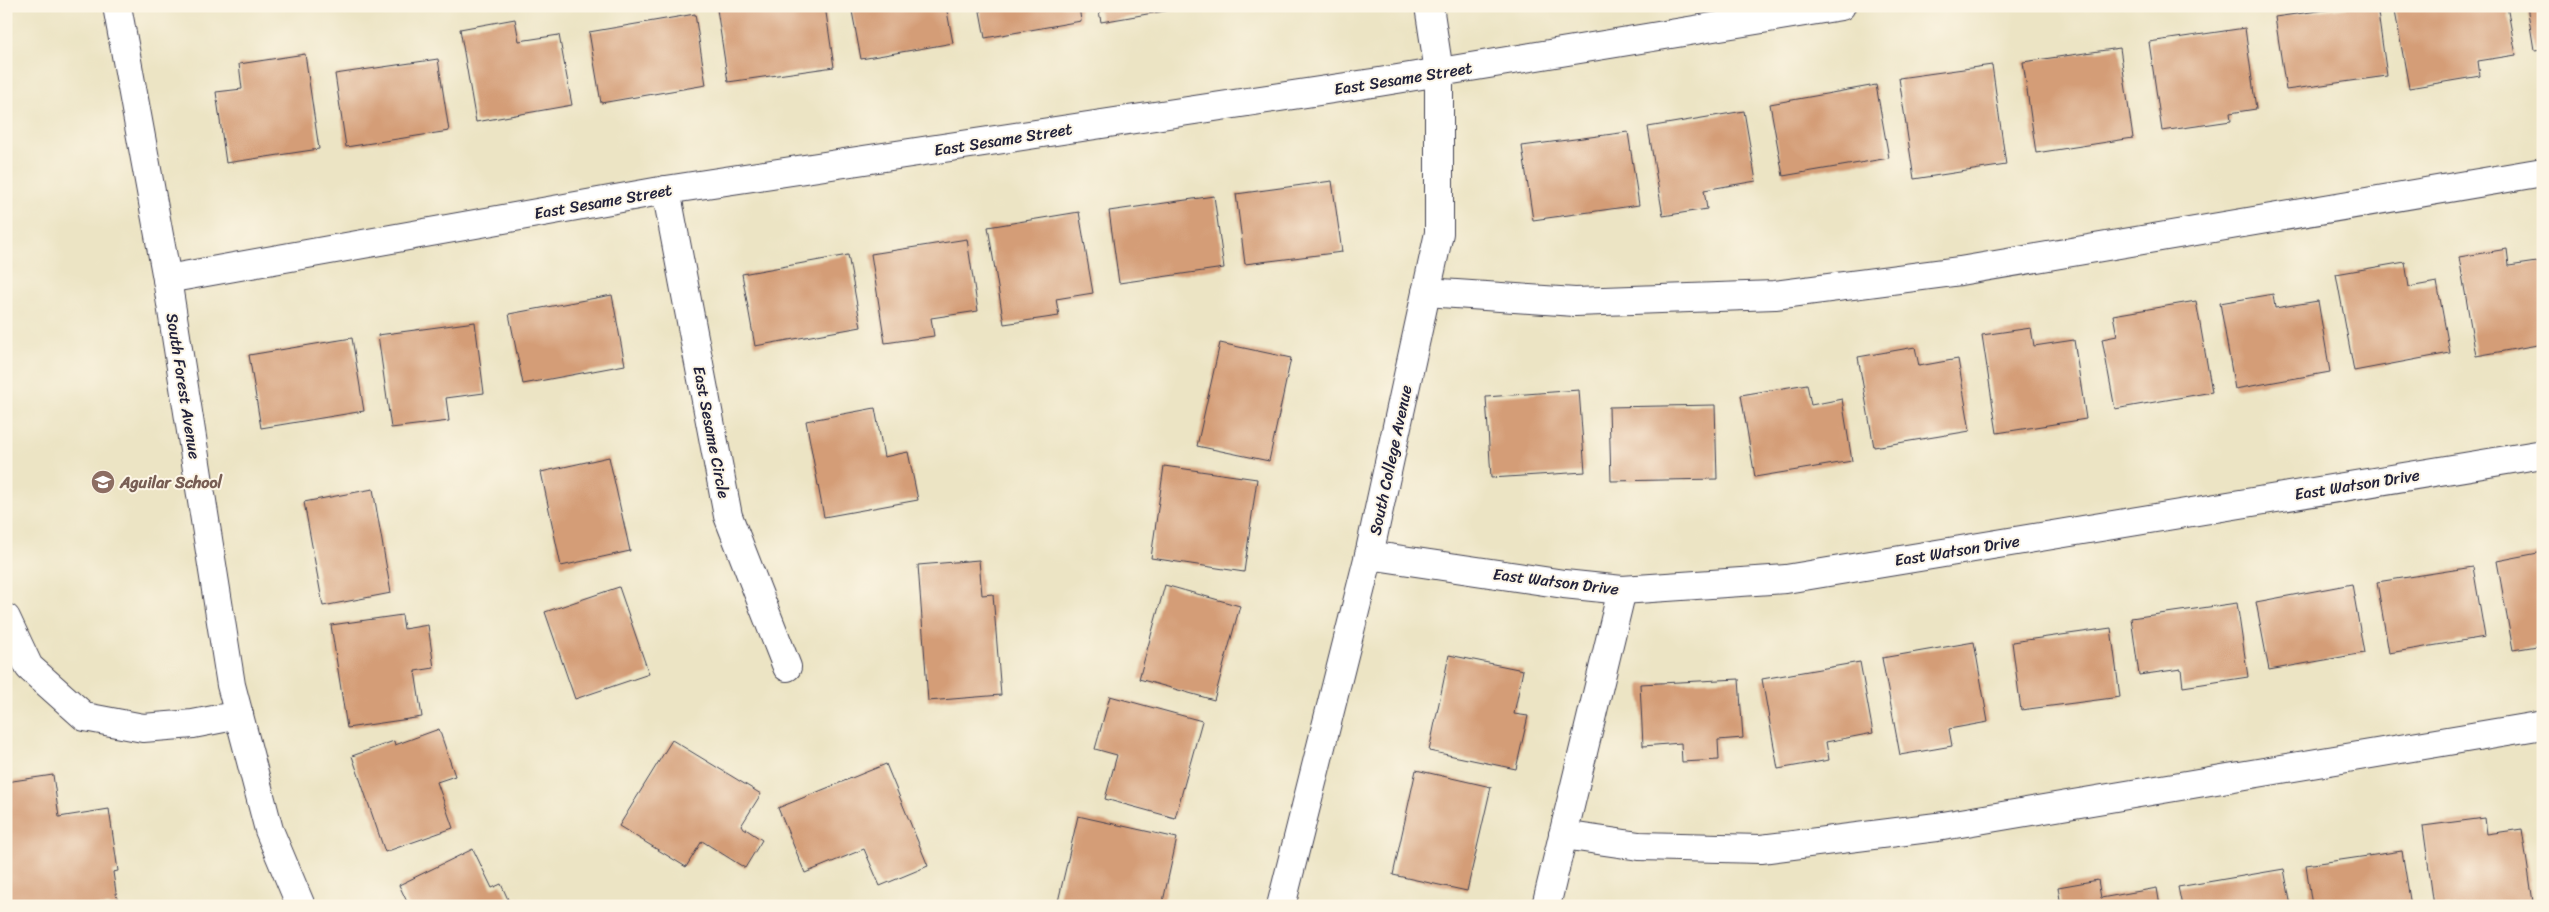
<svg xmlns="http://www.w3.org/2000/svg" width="2549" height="912" font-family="Sriracha,sans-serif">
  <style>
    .building { fill: #d49d77 }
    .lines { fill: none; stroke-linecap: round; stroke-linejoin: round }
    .minor-casing { stroke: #403f50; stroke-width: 30 }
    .minor { stroke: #fff; stroke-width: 28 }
    .labels { text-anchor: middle; stroke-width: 4; stroke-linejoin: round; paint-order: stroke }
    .street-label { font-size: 16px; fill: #22223b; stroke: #fcf5e5 }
    .education-label { font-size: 16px; font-weight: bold; fill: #785e54; stroke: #fcf5e5; text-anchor: start }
  </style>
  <rect width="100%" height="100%" fill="#fcf5e5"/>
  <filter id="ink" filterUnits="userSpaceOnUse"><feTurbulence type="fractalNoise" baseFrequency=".02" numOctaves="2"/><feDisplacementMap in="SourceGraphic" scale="10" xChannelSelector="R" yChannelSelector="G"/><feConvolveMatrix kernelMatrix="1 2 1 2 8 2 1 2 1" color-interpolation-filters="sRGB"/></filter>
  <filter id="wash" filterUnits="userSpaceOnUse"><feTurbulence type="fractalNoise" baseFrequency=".0096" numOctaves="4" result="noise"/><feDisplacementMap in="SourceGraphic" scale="20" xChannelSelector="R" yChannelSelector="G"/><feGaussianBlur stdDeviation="1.12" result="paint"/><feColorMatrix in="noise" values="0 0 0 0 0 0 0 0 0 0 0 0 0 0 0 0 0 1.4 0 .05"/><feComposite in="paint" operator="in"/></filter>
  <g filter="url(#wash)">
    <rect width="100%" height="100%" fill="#ece4c4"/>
    <g id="blocks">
      <g class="building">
        <path d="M734,6H825L834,67L728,82L717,9Z"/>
        <path d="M851,6H946L953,43L861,59Z"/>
        <path d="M979,6H1079L1081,21L985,38Z"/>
        <path d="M1098,6H1188V7L1101,22Z"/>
        <path d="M2354,6H2377L2387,76L2286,90L2275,17Z"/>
        <path d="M2394,6H2507L2516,55L2478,61L2480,76L2409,88Z"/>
        <path d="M2527,6H2543V49L2534,50Z"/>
        <path d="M695,14L706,85L601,103L589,32Z"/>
        <path d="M515,19L519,41L559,35L572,105L476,122L460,29Z"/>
        <path d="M2245,28L2256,109L2230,113L2231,121L2162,131L2149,42Z"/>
        <path d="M2120,48L2133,138L2036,153L2023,62Z"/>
        <path d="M305,54L319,149L226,163L216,92L242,89L239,64Z"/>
        <path d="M438,59L449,131L346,147L335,74Z"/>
        <path d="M1992,65L2006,165L1914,179L1899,78Z"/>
        <path d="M1876,85L1889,158L1783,176L1770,104Z"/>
        <path d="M1744,111L1756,181L1704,190L1707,209L1663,216L1648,127Z"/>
        <path d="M1628,132L1639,205L1533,220L1522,146Z"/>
        <path d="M1332,181L1342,252L1245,264L1236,194Z"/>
        <path d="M1214,196L1224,268L1119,283L1109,211Z"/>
        <path d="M1079,212L1093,293L1056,299L1059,316L1004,324L988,227Z"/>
        <path d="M967,239L978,311L931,318L934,336L885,343L871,254Z"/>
        <path d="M2507,249L2509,266L2543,261V344L2476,356L2459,257Z"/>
        <path d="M848,255L861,327L755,346L742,274Z"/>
        <path d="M2405,262L2409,287L2437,282L2450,353L2354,371L2336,274Z"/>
        <path d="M2273,294L2275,308L2318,301L2330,372L2235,389L2220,303Z"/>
        <path d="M612,295L625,365L523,384L509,314Z"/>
        <path d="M2196,301L2212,392L2115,409L2102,339L2117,336L2113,315Z"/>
        <path d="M475,322L484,393L446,398L449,421L391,428L378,335Z"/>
        <path d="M2031,328L2034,346L2074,340L2086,419L1997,433L1982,335Z"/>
        <path d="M352,338L364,411L261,428L249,355Z"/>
        <path d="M1220,343L1291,358L1269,461L1197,446Z"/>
        <path d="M1915,347L1919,366L1958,359L1970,431L1874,447L1858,357Z"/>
        <path d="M1807,384L1811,405L1842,399L1852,461L1755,477L1741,395Z"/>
        <path d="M1579,390L1585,472L1491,478L1486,397Z"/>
        <path d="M1715,405L1717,479L1611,481L1609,407Z"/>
        <path d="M875,408L884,457L908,452L918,500L824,517L806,421Z"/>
        <path d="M609,457L630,551L561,566L541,472Z"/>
        <path d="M1164,466L1257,479L1244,572L1151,558Z"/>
        <path d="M373,489L391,593L323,606L304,502Z"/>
        <path d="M2543,552V645L2513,650L2497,561Z"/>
        <path d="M979,560L982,595L993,594L1001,695L928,701L918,565Z"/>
        <path d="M2473,567L2485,637L2389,653L2377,582Z"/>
        <path d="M2352,584L2364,653L2269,670L2256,602Z"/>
        <path d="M1165,585L1240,606L1214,700L1139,679Z"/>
        <path d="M619,587L649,674L575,699L545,612Z"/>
        <path d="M2237,603L2248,677L2183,687L2181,669L2139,675L2131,618Z"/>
        <path d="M402,615L404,629L428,625L434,668L415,671L422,717L347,728L331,625Z"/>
        <path d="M2111,628L2120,697L2021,710L2012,642Z"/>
        <path d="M1974,642L1988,722L1949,729L1952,746L1900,755L1882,658Z"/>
        <path d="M1449,655L1523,670L1514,714L1528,716L1516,769L1429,751Z"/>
        <path d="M1860,662L1873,733L1826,742L1829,760L1778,769L1762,679Z"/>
        <path d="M1739,679L1743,738L1718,740L1719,760L1682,762L1681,743L1643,746L1640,684Z"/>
        <path d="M1110,696L1202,721L1175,818L1105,799L1117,755L1095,749Z"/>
        <path d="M439,729L455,776L437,782L453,828L385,852L352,756L394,741L395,745Z"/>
        <path d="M672,740L761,794L741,826L762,840L745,868L702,841L686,867L619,826Z"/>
        <path d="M886,764L928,866L880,886L864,849L805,873L778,808Z"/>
        <path d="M1416,770L1491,787L1467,891L1393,875Z"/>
        <path d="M53,775L59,817L109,809L118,871L113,872L118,906H6V782Z"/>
        <path d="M1078,816L1177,838L1162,906H1057Z"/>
        <path d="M2485,818L2487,834L2522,829L2533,902L2505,906H2434L2423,826Z"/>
        <path d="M473,849L492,888L501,884L511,906H409L399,885Z"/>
        <path d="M2402,851L2411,906H2312L2306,865Z"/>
        <path d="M2284,869L2291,906H2182L2178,887Z"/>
        <path d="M2098,880L2101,898L2157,888L2160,906H2061L2058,887Z"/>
      </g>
    </g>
  </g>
  <g filter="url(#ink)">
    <use href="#blocks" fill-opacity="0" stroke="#403f50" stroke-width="1"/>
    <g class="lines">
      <g class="minor-casing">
        <g id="minor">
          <path d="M117,6L167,279L231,685L269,830L301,906"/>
          <path d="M666,190L728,516L787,667"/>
          <path d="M167,279L666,190L1379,82L1841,6"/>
          <path d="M1426,292L1575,302L1775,295L1960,271L2543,172"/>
          <path d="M1369,555L1564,584L1622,590L1786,579L2543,454"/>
          <path d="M6,618L29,667L85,717L143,728L193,724L239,715"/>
          <path d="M1563,835L1639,846L1761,849L1937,827L2543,725"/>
          <path d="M1281,906L1369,555L1439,233V72L1429,6"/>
          <path d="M1546,906L1622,590"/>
        </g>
      </g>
      <use href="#minor" class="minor"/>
    </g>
  </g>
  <defs>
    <g id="school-disc" transform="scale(1.25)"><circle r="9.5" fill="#8d6e63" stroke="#fcf5e5"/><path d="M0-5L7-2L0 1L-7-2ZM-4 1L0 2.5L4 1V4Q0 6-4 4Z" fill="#fff"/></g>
  </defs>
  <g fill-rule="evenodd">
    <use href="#school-disc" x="103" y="482"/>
  </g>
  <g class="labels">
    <g class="street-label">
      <text transform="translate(1403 78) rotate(-9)" y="6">East Sesame Street</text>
      <text transform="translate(1003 139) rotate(-9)" y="6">East Sesame Street</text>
      <text transform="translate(603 201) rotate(-10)" y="6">East Sesame Street</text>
      <text transform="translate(184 386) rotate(81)" y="6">South Forest Avenue</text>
      <text transform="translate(712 432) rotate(79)" y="6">East Sesame Circle</text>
      <text transform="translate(1390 460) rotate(-78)" y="6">South College Avenue</text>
      <text transform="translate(2357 484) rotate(-9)" y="6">East Watson Drive</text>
      <text transform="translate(1957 550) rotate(-9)" y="6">East Watson Drive</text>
      <text transform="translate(1556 581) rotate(7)" y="6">East Watson Drive</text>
    </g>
    <g class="education-label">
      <text x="120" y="488">Aguilar School</text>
    </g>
  </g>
  <rect width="2549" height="912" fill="none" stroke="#fcf5e5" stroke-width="25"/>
</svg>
